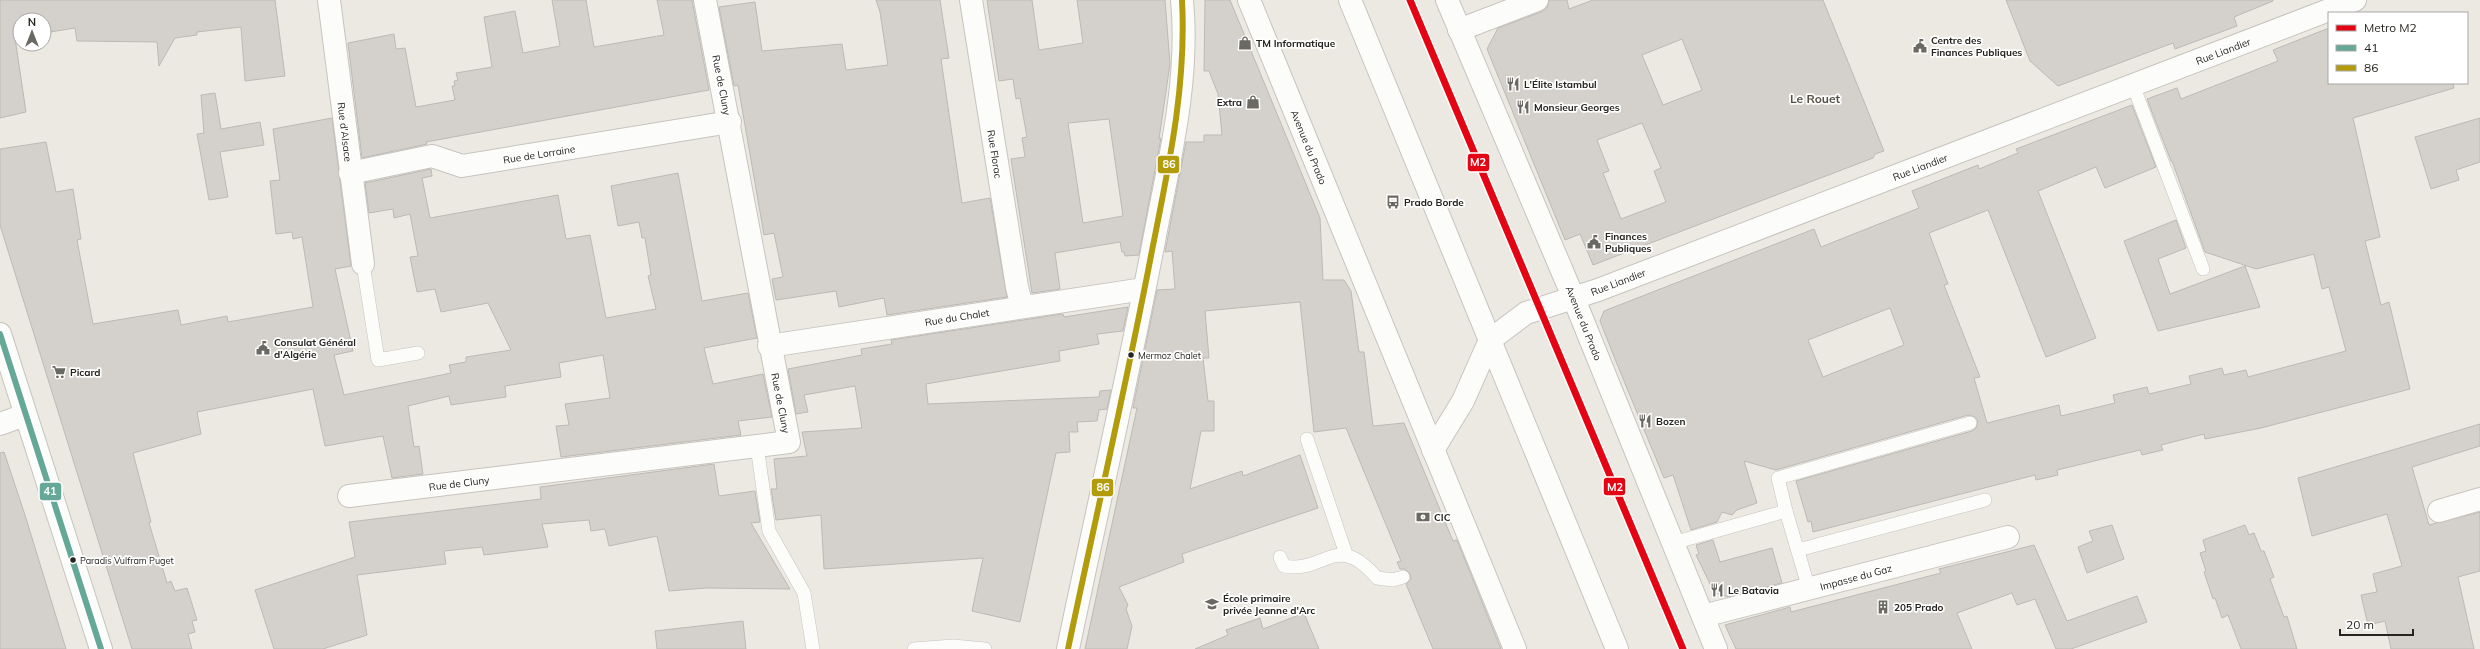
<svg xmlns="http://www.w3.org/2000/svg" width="2480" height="649" font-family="Mulish,sans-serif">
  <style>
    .building { fill: #d4d0cb; stroke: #bdb9b5; fill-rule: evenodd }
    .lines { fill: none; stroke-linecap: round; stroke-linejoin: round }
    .lane-casing { stroke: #c7c4bf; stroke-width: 14 }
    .street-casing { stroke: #c7c4bf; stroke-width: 24 }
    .secondary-casing { stroke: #c7c4bf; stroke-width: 24 }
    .lane { stroke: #fcfcfb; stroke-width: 13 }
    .street { stroke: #fcfcfb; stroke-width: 22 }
    .secondary { stroke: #fcfcfb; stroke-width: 22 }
    .bus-1-casing { stroke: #fff; stroke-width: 9 }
    .bus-2-casing { stroke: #fff; stroke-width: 9 }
    .bus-1 { stroke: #66a898; stroke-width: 6 }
    .bus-2 { stroke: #b39c0b; stroke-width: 6 }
    .metro-1-casing { stroke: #fff; stroke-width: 10 }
    .metro-1 { stroke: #e30513; stroke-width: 7 }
    .bus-dot { fill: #262420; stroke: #fff; stroke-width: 1.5 }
    .labels { text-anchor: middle; stroke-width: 3.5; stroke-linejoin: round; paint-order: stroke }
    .bus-label { font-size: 9px; fill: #262420; stroke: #fff; text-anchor: start }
    .poi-label { font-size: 10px; font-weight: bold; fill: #262420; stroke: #fff; text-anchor: start }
    .street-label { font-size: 10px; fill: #262420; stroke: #fff }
    .quarter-label { font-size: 12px; font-weight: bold; fill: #565147; stroke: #fff }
    .line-badge { stroke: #fff; stroke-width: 1.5 }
    .badge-label { font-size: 11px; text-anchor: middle; font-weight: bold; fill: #fff }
  </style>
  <rect width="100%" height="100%" fill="#ece9e2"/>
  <g class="building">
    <path d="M0,0H275L285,76L245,81L241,27L197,32V35L175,38L159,66L157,42L77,41L75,28L44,33V20H20V38H15L26,112L0,118Z"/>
    <path d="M552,0H586L594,47L664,35L657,0H692L709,90L426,142L427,144L362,158L348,43L394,34L396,49L405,48L416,107L455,100L452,86H455L454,81L458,80L456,73L492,67L484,17L515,11L523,53L560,46Z"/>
    <path d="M876,0H940L949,58L941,59L962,203L990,198L1007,297L887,315L884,298L839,307L836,291L776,300L772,279L783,277L774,233L764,235L738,85L734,86L719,7L755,2L762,51L842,44L846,70L888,65L880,12Z"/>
    <path d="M987,0H1032L1039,50L1083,43L1077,0H1165L1170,64L1159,139L1161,138L1139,255L1125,256L1124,252H1122L1120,242L1055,253L1060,289L1032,293L1011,159L1025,157L1022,138L1027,137L1020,98L1016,99L1013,79L999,81ZM1109,119L1123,216L1083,223L1068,123Z"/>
    <path d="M1205,0H1230L1320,218L1323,280H1344L1351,291L1359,352H1364L1373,426L1404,423L1453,541L1457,540L1501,649H1433L1406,584L1411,579L1410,574L1405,569H1400L1397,562L1401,561L1346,428L1314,432L1300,302L1205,311L1209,358H1203L1208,401H1214V431H1201L1190,489L1242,471L1243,476L1300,455L1318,508L1182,554L1184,562L1119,587L1128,605L1126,609L1132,626L1127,649H1085L1137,408H1133L1157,290L1175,289L1172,251L1165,252L1186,142H1204V135H1222L1218,94L1209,71H1204Z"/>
    <path d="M1549,0H1567L1569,9L1593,0H1823L1884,151L1875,154L1873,158L1593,265L1580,234L1565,240L1487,49L1498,28L1541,12L1547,8ZM1682,39L1702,90L1663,105L1642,55ZM1642,123L1661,168L1654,171L1666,202L1621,219L1603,173L1609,171L1597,140Z"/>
    <path d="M2006,0H2273V1L2234,17L2237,26L2175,49L2173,43L2058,86L2030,61Z"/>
    <path d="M2329,28V83H2453L2454,88L2353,118L2380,237L2365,241L2381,305L2389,302L2410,389L2261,428L2205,439L2204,434L2161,445L2163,450L2142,455L2140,450L2057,470L2058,475L2036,480L2035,475L1813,532L1811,521L1808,522L1796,481L1972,431L1976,428L1978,421L1975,417L1968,415L1776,470L1744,461L1757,503L1737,510L1732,515L1722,512L1717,522L1691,530L1673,475L1664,478L1617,364L1600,321L1604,311L1814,229L1821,247L1919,208L1912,191L1978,165L1979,169L2018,153L2016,149L2132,105L2156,167L2105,188L2096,167L2038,191L2096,338L2046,357L1988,210L1929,233L1948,284L1944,285L1980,377L1974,378L1987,423L2059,405L2061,416L2115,403L2113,395L2147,387L2149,394L2191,384L2189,376L2222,368L2224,375L2246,370L2248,377L2346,351L2329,287L2322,289L2314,254L2256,269L2205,252L2172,161H2171L2147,99L2177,88L2181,99L2278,61L2273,50ZM1890,308L1904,345L1823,377L1808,340Z"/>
    <path d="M215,93L221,129L260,122L264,145L220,152L228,197L209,200L197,134L204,133L201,95Z"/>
    <path d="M332,118L351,266L335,269L353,351L334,355L344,395L451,373L449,365L466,362V357L511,350L488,303L441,312L435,289L417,292L410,257L418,256L410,214L394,218L393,209L369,213L365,183L431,169L432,176L422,178L430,218L558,195L566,239L590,235L606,318L656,309L648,276L651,275L645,238H642L639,222L618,226L611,186L678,173L702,301L748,293L757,338L704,348L713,384L763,374L772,417L738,421L741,435L561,457L556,426L569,425L565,404L610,398L603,355L559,363L561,377L505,386L506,397L451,405L449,396L408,406L414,447L419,446L423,474L392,478L383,436L325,446L313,389L197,412L201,434L133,453L151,522L149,523L167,583L171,581L175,591L187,588L197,620L192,621L195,632L188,634L192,649H132L0,225V149L46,142L56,192L73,189L81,239L77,240L93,324L178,310L181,325L227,316L228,322L313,307L302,237L293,239L292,232L276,234L270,181L280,180L273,129Z"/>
    <path d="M2480,118V162L2456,170L2459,180L2431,189L2415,137Z"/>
    <path d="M2176,220L2186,248L2158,259L2170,294L2245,266L2260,307L2158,331L2124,241Z"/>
    <path d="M1128,307L1123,331L1097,334L1099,344L1059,351L1060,361L926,384L928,404L1099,397L1100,391L1111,390L1107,409L1099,410L1097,421L1077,422L1078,432H1069L1070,452L1056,453L1020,622L972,611L983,558L824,569L821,515L776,520L771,489H777L774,459L807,456L802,432L862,428L855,386L804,395L808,412L796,414L788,369L862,355L861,349L892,344L891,340L1063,314L1064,317Z"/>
    <path d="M2480,424V446L2412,467L2429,525L2480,512V571L2458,577L2474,649H2391L2385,621L2368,625L2361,595L2377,592L2373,574L2402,566L2387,514L2312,536L2298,478Z"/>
    <path d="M4,452L25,515L66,649H0V453Z"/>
    <path d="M714,464L719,496L755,491L760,522L751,523L790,589L706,588L669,591L657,536L609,546L605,529L591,531L589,520L542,524L548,547L484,555L482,547L444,551L446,564L357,575L367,635L323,649H274L255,590L355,557L349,522L541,499L540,487Z"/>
    <path d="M2112,525L2124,559L2087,573L2078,547L2093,541L2089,531Z"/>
    <path d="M2245,525L2249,535L2254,533L2261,551H2264L2274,577L2270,579L2284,617L2287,616L2297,649H2241L2228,615L2222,618L2215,598L2213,599L2204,572L2206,571L2200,553L2206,551L2203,540Z"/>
    <path d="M1713,540L1720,562L1772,548L1782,583L1728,597L1714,592L1696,555L1699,554L1696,545Z"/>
    <path d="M2034,545L2067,621L2137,596L2147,622L2071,649H2056L2035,599L2017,605L2012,593L1957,613L1972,649H1736L1725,625L1790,607L1791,612L1941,573L1939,569Z"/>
    <path d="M1304,613L1319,649H1195L1228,635L1226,630L1260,618L1263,629Z"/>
    <path d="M743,621L746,649H657L655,631Z"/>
  </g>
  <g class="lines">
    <g class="lane-casing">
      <g id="lane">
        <path d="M2133,85L2203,269"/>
        <path d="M363,264L378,360L418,353"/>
        <path d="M1307,439L1346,554"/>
        <path d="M757,446L769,531L804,593L813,649"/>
        <path d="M1786,511L1778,478L1970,423"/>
        <path d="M1673,543L1786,511L1809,589"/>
        <path d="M1798,550L1985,500"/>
        <path d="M1280,557L1284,566C1325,574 1336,530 1377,578L1393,580L1403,577"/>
        <path d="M914,649L953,646L985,649"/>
      </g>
    </g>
    <g class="street-casing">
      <g id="street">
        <path d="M329,0L363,264"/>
        <path d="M971,0L1017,287L1022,307"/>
        <path d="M1249,0L1515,649"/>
        <path d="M1447,0L1574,299L1716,649"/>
        <path d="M1459,30L1537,0"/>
        <path d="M350,173L432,156L462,166L730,122"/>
        <path d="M769,346L1144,289"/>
        <path d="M0,424L25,415"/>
        <path d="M1433,450L1463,401L1490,340L1526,313L1598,290L2355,0"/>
        <path d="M349,496L789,442L705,0"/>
        <path d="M2439,511L2480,499"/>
        <path d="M1703,616L2008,537"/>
        <path d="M1068,649C1096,515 1127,381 1153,246C1168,165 1190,83 1182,0"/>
      </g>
    </g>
    <g class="secondary-casing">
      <g id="secondary">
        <path d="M1350,0L1617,649"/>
        <path d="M0,334L101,649"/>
      </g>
    </g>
    <use href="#lane" class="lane"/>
    <use href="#street" class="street"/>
    <use href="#secondary" class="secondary"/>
    <g class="bus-1-casing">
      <path id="bus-1" d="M0,334L101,649"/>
    </g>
    <g class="bus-2-casing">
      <path id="bus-2" d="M1068,649C1095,521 1124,394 1149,266C1166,178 1187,91 1182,0"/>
    </g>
    <use href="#bus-1" class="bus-1"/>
    <use href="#bus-2" class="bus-2"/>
    <g class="metro-1-casing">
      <path id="metro-1" d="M1410,0L1683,649"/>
    </g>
    <use href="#metro-1" class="metro-1"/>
  </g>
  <defs>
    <g id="shop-bare" transform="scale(1.08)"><path d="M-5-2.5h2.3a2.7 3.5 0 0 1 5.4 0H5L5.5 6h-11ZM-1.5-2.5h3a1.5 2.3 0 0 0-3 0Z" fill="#6b6964" stroke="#fff" stroke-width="2.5" paint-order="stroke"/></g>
    <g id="civic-bare" transform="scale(1.08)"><path d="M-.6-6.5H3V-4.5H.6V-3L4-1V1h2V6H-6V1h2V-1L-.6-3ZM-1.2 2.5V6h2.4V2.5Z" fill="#6b6964" stroke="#fff" stroke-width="2.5" paint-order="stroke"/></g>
    <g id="restaurant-bare" transform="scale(1.08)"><path d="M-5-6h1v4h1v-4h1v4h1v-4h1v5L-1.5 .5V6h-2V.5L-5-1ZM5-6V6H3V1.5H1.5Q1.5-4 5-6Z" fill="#6b6964" stroke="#fff" stroke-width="2.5" paint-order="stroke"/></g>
    <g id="bus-bare" transform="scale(1.08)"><path d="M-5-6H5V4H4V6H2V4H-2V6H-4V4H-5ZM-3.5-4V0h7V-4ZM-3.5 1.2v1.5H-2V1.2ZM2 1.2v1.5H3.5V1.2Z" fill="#6b6964" stroke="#fff" stroke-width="2.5" paint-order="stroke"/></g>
    <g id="supermarket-bare" transform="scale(1.08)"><path d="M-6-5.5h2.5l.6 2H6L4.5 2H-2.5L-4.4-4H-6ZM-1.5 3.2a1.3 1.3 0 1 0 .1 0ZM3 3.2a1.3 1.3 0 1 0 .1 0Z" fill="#6b6964" stroke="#fff" stroke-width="2.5" paint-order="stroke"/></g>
    <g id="bank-bare" transform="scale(1.08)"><path d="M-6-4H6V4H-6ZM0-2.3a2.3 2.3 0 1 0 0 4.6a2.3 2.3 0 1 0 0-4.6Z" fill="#6b6964" stroke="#fff" stroke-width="2.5" paint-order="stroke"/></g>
    <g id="school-bare" transform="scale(1.08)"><path d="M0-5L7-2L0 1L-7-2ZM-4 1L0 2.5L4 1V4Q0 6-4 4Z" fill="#6b6964" stroke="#fff" stroke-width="2.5" paint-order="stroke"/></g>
    <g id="building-bare" transform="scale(1.08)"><path d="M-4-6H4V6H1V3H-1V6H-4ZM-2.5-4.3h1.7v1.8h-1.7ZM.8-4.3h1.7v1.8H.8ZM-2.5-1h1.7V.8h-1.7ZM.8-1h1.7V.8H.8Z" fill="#6b6964" stroke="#fff" stroke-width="2.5" paint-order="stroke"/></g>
  </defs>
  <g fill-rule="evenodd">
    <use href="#shop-bare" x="1245" y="43"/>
    <use href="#civic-bare" x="1920" y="46"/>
    <use href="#restaurant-bare" x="1513" y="84"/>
    <use href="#shop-bare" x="1253" y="102"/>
    <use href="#restaurant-bare" x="1523" y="107"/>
    <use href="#bus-bare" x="1393" y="202"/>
    <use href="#civic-bare" x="1594" y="242"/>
    <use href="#civic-bare" x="263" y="348"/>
    <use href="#supermarket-bare" x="59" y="372"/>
    <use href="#restaurant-bare" x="1645" y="421"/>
    <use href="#bank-bare" x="1423" y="517"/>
    <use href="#restaurant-bare" x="1717" y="590"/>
    <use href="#school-bare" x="1212" y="604"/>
    <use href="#building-bare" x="1883" y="607"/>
  </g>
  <g class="bus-dot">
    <circle cx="1131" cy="355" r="3.5"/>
    <circle cx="73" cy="560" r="3.5"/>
  </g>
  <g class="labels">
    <g class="bus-label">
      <text x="1138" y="359">Mermoz Chalet</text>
      <text x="80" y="564">Paradis Vulfram Puget</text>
    </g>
    <g class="poi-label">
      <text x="1931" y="44">Centre des<tspan x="1931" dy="12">Finances Publiques</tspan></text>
      <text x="1256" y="47">TM Informatique</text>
      <text x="1524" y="88">L'Élite Istambul</text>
      <text x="1242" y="106" text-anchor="end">Extra</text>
      <text x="1534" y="111">Monsieur Georges</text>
      <text x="1404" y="206">Prado Borde</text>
      <text x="1605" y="240">Finances<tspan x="1605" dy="12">Publiques</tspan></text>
      <text x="274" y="346">Consulat Général<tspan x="274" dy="12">d'Algérie</tspan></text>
      <text x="70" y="376">Picard</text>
      <text x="1656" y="425">Bozen</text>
      <text x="1434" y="521">CIC</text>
      <text x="1728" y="594">Le Batavia</text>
      <text x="1223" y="602">École primaire<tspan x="1223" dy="12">privée Jeanne d'Arc</tspan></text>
      <text x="1894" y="611">205 Prado</text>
    </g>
    <g class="street-label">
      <text transform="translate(2223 51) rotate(-21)" y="4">Rue Liandier</text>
      <text transform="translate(722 85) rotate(79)" y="4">Rue de Cluny</text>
      <text transform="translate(345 132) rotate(83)" y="4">Rue d'Alsace</text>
      <text transform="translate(1309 147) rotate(68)" y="4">Avenue du Prado</text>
      <text transform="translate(539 154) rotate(-9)" y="4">Rue de Lorraine</text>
      <text transform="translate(995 154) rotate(81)" y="4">Rue Florac</text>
      <text transform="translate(1920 167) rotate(-21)" y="4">Rue Liandier</text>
      <text transform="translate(1618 282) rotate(-21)" y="4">Rue Liandier</text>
      <text transform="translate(957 317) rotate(-9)" y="4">Rue du Chalet</text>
      <text transform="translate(1584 323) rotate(68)" y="4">Avenue du Prado</text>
      <text transform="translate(781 403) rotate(79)" y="4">Rue de Cluny</text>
      <text transform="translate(459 483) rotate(-7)" y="4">Rue de Cluny</text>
      <text transform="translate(1856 577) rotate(-15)" y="4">Impasse du Gaz</text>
    </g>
    <g class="quarter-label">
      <text x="1815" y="103">Le Rouet</text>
    </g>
  </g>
  <g class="line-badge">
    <rect x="1467" y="153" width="23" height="19" rx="4" fill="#e30513"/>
    <rect x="1157" y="155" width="23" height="19" rx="4" fill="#b39c0b"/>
    <rect x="1603" y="477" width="23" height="19" rx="4" fill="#e30513"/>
    <rect x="1091" y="478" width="23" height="19" rx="4" fill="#b39c0b"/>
    <rect x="39" y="482" width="23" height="19" rx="4" fill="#66a898"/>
  </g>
  <g class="badge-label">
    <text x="1478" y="166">M2</text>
    <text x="1169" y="168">86</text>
    <text x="1615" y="491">M2</text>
    <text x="1103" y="491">86</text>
    <text x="50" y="495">41</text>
  </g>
  <rect x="2328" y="12" width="140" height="72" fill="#ffffff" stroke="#a8a7a6"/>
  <rect x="2336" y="25" width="20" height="6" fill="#e30513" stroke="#a8a7a6"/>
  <text x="2364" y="32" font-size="12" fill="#262420">Metro M2</text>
  <rect x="2336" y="45" width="20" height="6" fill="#66a898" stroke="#a8a7a6"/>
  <text x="2364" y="52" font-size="12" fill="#262420">41</text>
  <rect x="2336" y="65" width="20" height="6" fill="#b39c0b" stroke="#a8a7a6"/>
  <text x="2364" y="72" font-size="12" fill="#262420">86</text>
  <g transform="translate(32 32)"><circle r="19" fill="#ffffff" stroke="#a8a7a6"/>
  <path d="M0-3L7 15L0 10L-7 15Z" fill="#6b6964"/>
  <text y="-6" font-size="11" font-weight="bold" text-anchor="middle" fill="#262420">N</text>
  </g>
  <path d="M2340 629v6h73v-6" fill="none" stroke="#262420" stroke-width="2"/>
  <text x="2346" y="629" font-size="12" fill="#262420" stroke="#ffffff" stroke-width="3" paint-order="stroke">20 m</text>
</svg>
